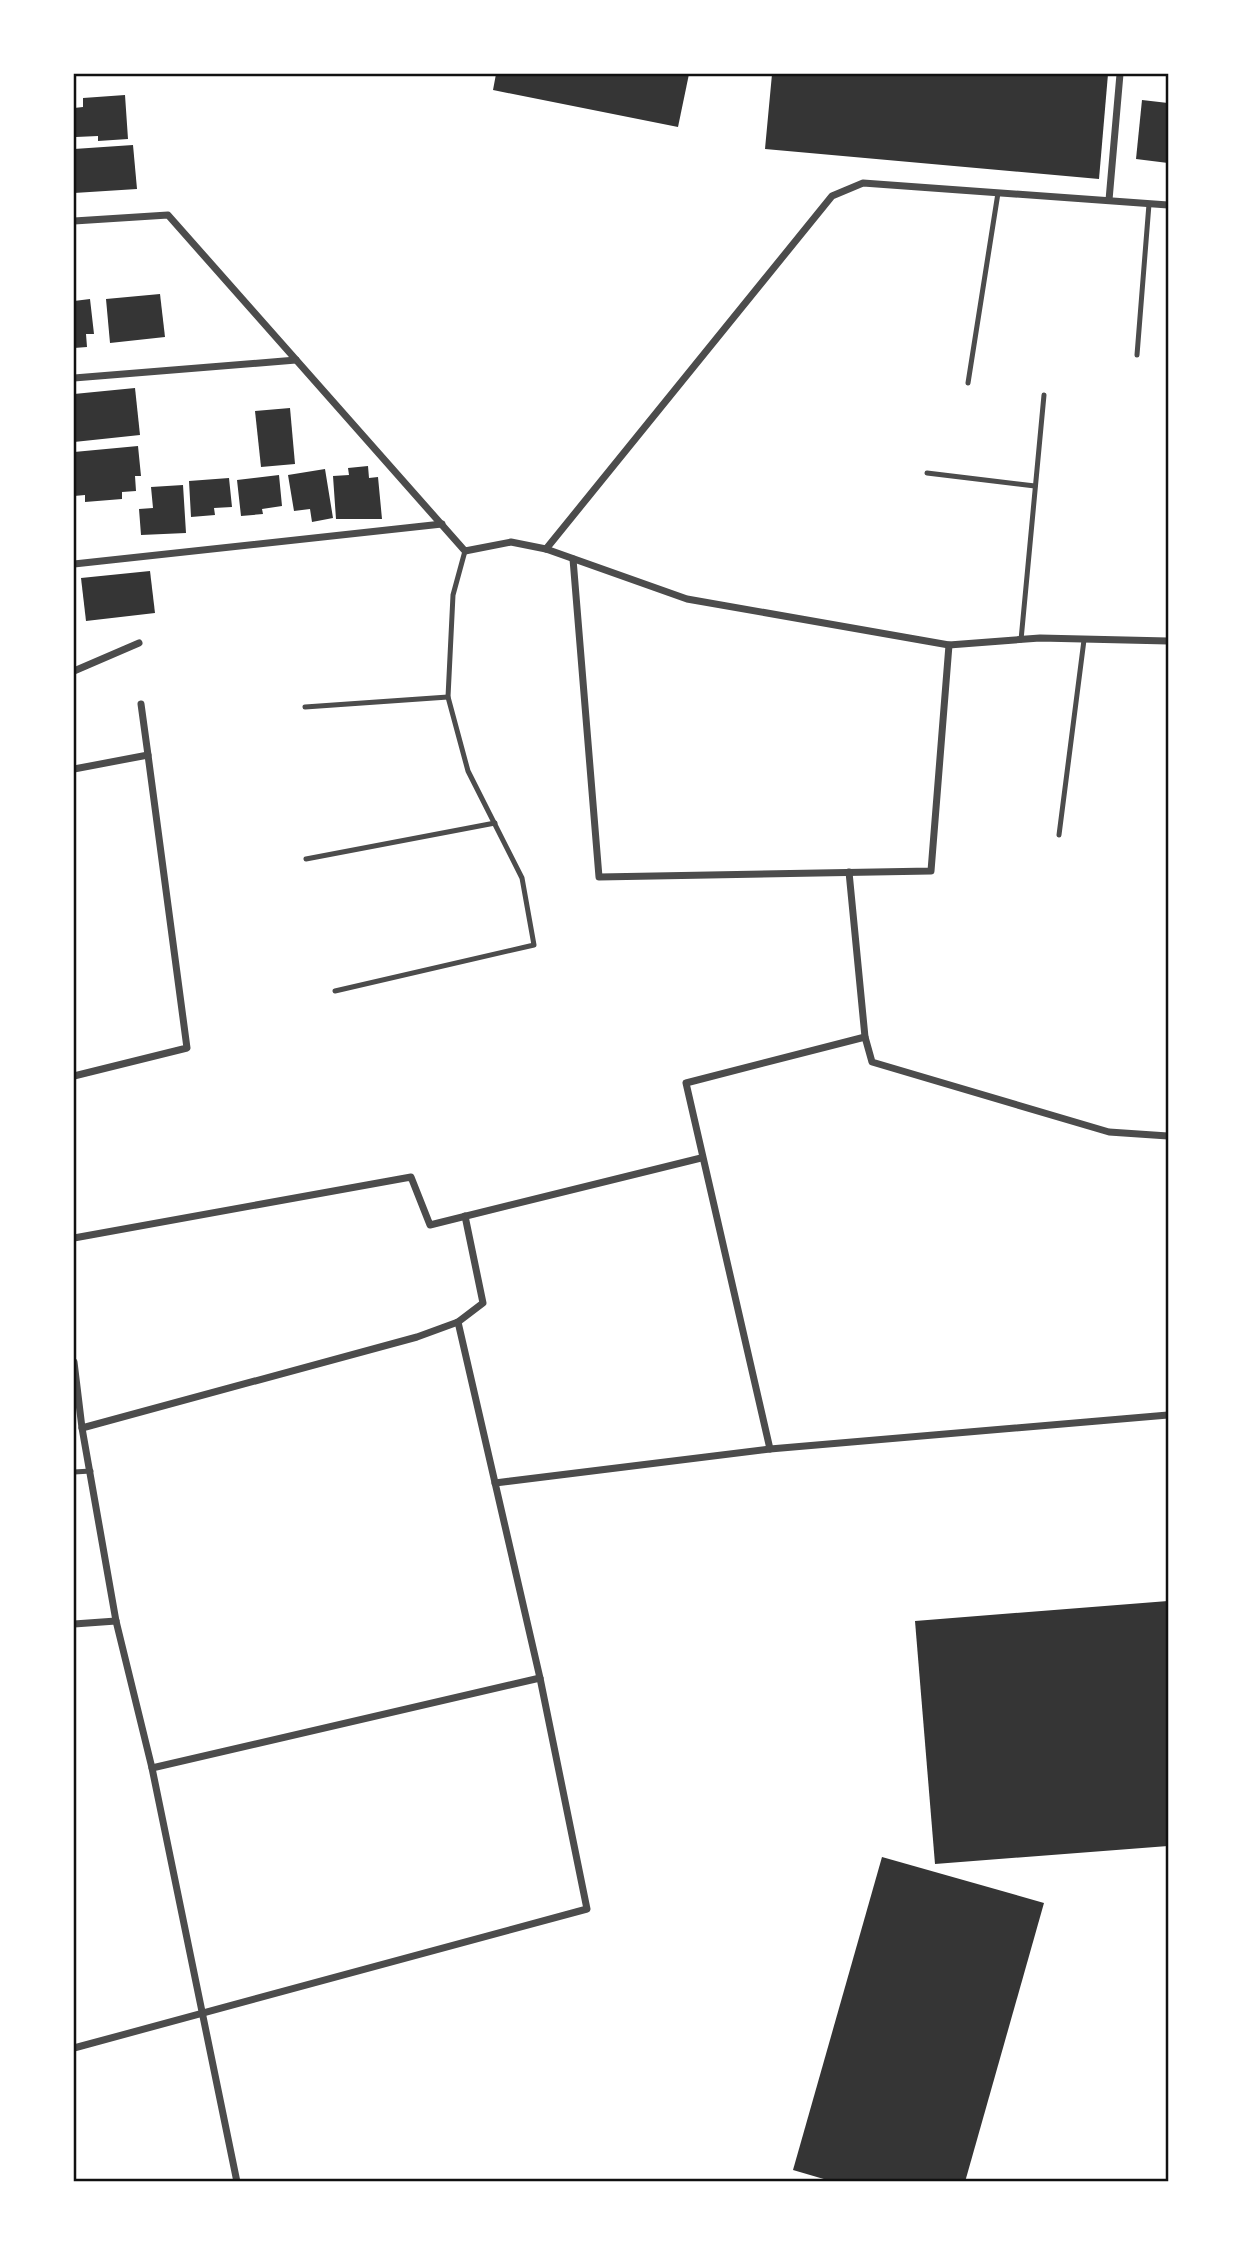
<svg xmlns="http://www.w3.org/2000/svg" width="1242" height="2255" font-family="'PT Sans',sans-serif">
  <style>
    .building { fill: #353535 }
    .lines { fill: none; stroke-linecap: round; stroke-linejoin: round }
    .service { stroke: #4c4c4c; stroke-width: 5 }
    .minor { stroke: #4c4c4c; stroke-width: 7 }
    .neatline { fill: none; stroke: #111; stroke-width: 2.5 }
  </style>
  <rect width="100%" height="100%" fill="#fff"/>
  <g class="building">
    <path d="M496,74H689L678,127L493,90Z"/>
    <path d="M772,74H1108L1099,179L765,149Z"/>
    <path d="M125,95L128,139L98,141V136L76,137L74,108L83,107V98Z"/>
    <path d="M1142,100L1168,103V163L1136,159Z"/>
    <path d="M133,145L137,189L74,193V149Z"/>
    <path d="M160,294L165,337L110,343L106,299Z"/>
    <path d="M90,299L94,334H86L87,347L74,348V301Z"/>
    <path d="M135,388L140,435L74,442V394Z"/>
    <path d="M290,408L295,464L261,467L255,411Z"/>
    <path d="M138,446L141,476H135L136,491L122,492V499L85,502V495L74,496V452Z"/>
    <path d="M368,466L369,478L378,477L382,519H336L333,476L349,475L348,468Z"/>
    <path d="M325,469L333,518L312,522L310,509L294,511L288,475Z"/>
    <path d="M279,475L282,506L262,509L263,514L241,516L237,480Z"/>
    <path d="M229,478L232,507L214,508L215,515L191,517L189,481Z"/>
    <path d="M183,485L186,533L141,535L139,509L153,508L151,487Z"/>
    <path d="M150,571L155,613L86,621L81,578Z"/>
    <path d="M1168,1601V1846L935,1864L915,1621Z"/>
    <path d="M882,1857L1044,1903L965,2182H834L793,2170Z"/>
  </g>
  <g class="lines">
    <g class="service">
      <path d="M1137,355L1149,204"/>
      <path d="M968,383L998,193"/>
      <path d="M927,473L1035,486"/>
      <path d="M1021,640L1044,395"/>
      <path d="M305,707L448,697"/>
      <path d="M1059,835L1084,640"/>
      <path d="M306,859L495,823"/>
      <path d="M335,991L534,945L522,878L468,771L448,697L453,595L465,551"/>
      <path d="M74,1472L91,1471"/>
    </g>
    <g class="minor">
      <path d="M1109,200L1120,74"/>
      <path d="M74,221L168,215L465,551L511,542L546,549L687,599L949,645L1040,638L1168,641"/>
      <path d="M74,378L296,360"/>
      <path d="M546,549L832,196L863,183L1168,205"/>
      <path d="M573,559L599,877L931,871L949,645"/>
      <path d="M74,564L442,524"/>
      <path d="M74,671L139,643"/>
      <path d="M141,704L148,755"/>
      <path d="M74,769L148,755L187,1048L74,1076"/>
      <path d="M865,1037L872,1062L1109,1132L1168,1136"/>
      <path d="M74,1238L411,1177L430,1225L701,1158"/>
      <path d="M74,1362L82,1428L116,1621L152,1768L237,2182"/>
      <path d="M82,1428L417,1337L458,1322L483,1303L465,1216"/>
      <path d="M770,1449L686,1083L865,1037L849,872"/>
      <path d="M495,1483L770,1449L1168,1415"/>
      <path d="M74,1624L116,1621"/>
      <path d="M152,1768L540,1678"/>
      <path d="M74,2048L587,1909L540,1678L458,1322"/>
    </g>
  </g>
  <rect width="1242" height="2255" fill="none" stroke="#ffffff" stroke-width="150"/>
  <rect x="75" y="75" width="1092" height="2105" class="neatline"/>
</svg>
